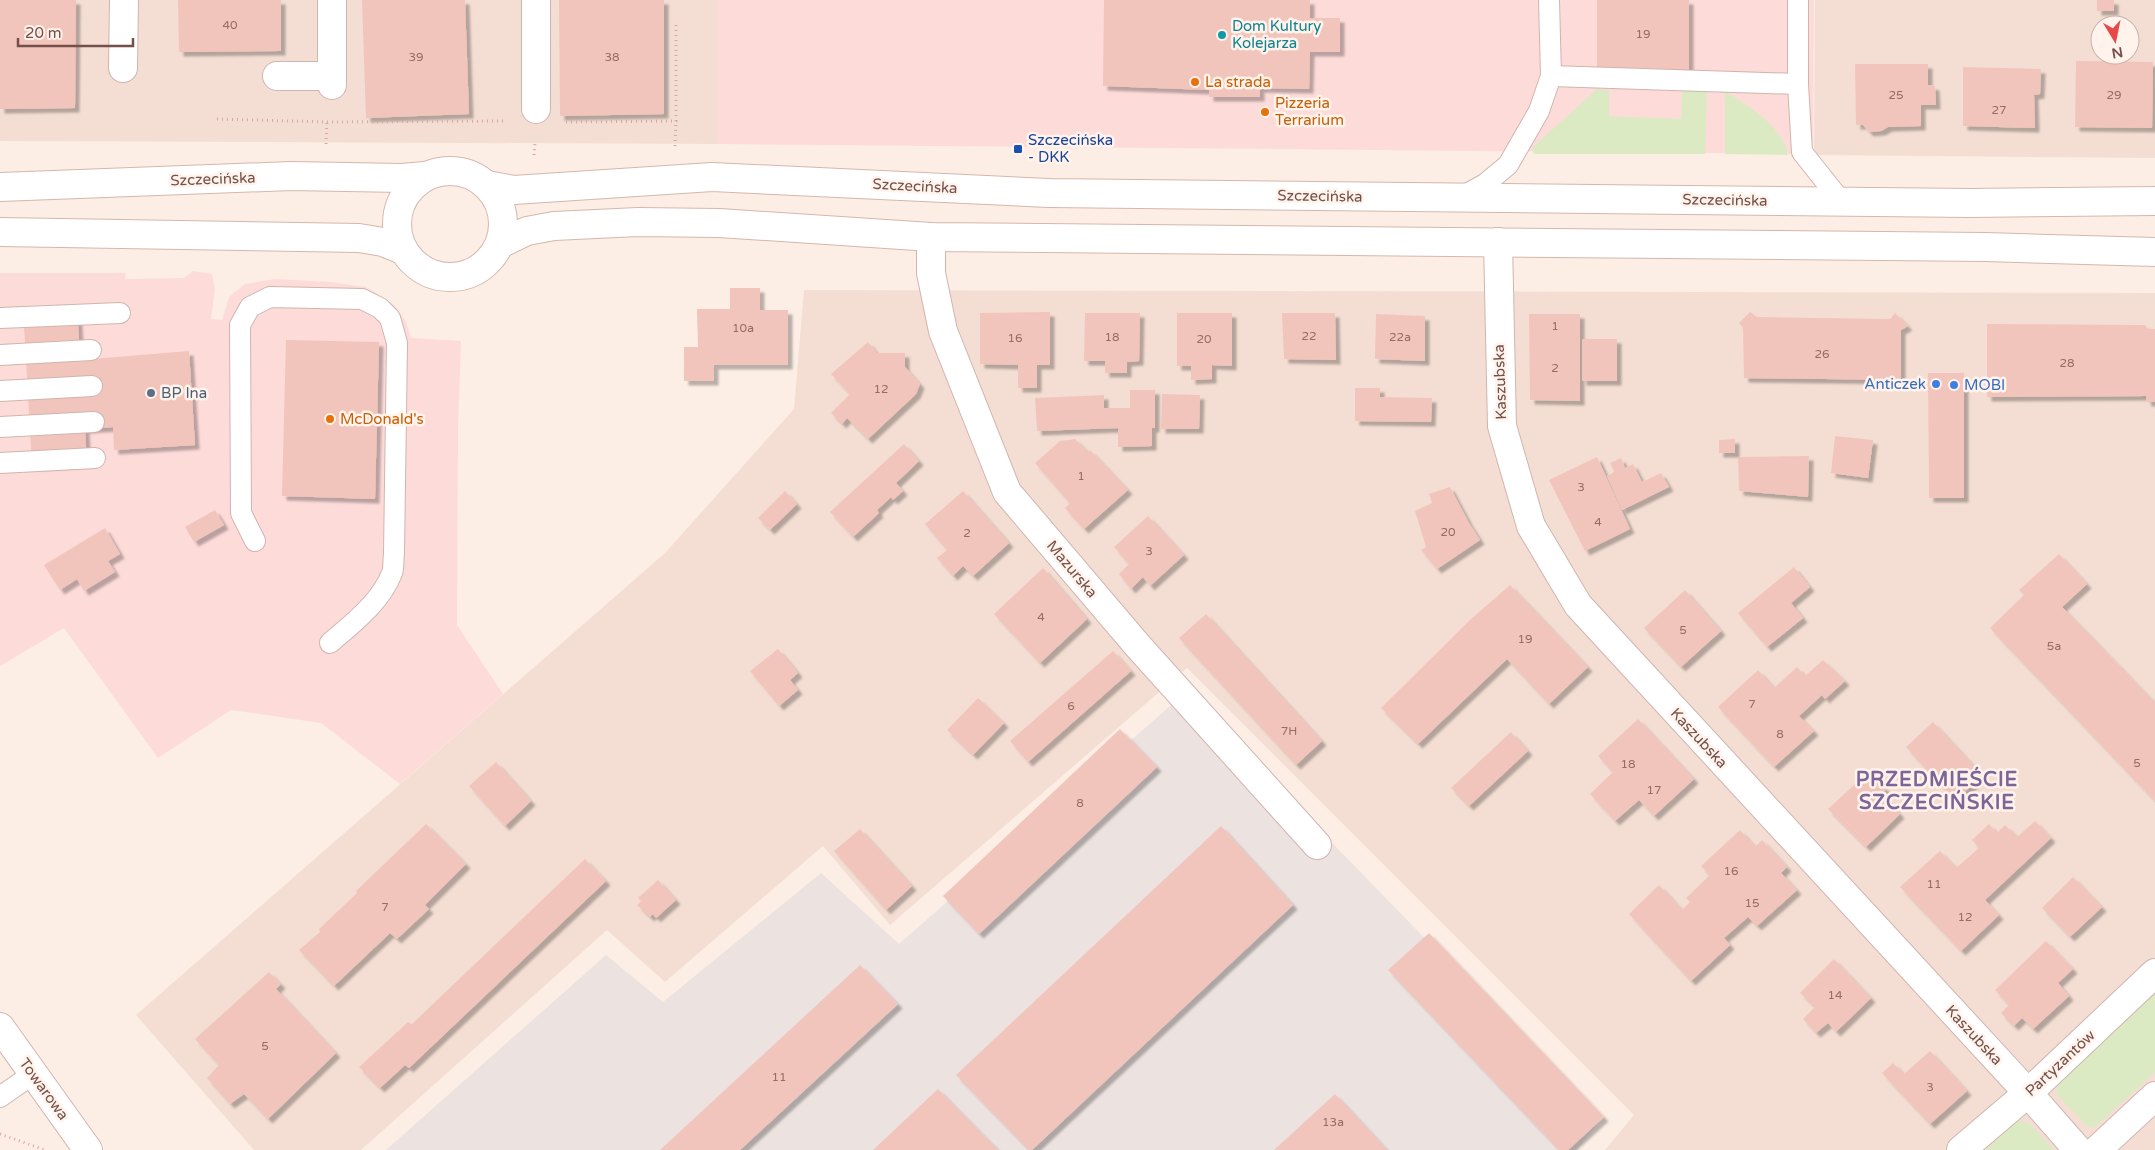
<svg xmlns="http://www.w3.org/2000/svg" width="2155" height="1150" font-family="'Varela Round',sans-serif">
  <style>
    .residential { fill: #f4ded3; fill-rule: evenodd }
    .commercial { fill: #fddbd9 }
    .industrial { fill: #ece2df }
    .green { fill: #dceac3 }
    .building { fill: #f2c5bc; filter: url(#shadow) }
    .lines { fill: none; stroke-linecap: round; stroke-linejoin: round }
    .lane-casing { stroke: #d0b5ae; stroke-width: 22 }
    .street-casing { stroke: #d0b5ae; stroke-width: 30 }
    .secondary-casing { stroke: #d6b6ad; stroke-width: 30 }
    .path { stroke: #d7a89f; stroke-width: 3; stroke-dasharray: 1 4; stroke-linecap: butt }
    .lane { stroke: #fff; stroke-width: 20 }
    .street { stroke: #fff; stroke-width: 28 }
    .secondary { stroke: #fff; stroke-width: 28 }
    .culture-dot { fill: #0f9aa8; stroke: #fff3eb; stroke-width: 2 }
    .food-dot { fill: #e8710a; stroke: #fff3eb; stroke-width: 2 }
    .transit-dot { fill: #1a4fb4; stroke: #fff3eb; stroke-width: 2 }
    .shop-dot { fill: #3f7fe0; stroke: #fff3eb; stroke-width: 2 }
    .service-dot { fill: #5c6f8a; stroke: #fff3eb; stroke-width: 2 }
    .labels { text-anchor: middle; stroke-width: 5; stroke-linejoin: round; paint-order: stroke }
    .number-label { font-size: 12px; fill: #946c66 }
    .culture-label { font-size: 15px; fill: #0d838f; stroke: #fff3eb; text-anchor: start }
    .food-label { font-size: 15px; fill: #c56008; stroke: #fff3eb; text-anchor: start }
    .transit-label { font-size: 15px; fill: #164399; stroke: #fff3eb; text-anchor: start }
    .street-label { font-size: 15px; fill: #754f4a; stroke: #fff3eb }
    .shop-label { font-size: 15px; fill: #366cbe; stroke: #fff3eb; text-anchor: end }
    .service-label { font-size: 15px; fill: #4e5e75; stroke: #fff3eb; text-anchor: start }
    .district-label { font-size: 20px; font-weight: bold; letter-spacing: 1px; fill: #7c6599; stroke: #fff3eb }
  </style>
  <defs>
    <filter id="shadow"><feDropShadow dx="4.5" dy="4.5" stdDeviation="1" flood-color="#0004"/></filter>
  </defs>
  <rect width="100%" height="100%" fill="#fceee5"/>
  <g class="residential">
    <path d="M0,0H718V144L0,141Z"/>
    <path d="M1815,0H2155V158L1814,155ZM2100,25H2130V55H2100Z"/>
    <path d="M804,290L2155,293V1150H1605L1634,1115L1187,668L890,925L823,846L665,982L607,930L361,1150H254L136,1015L665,553L794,409Z"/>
  </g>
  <g class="commercial">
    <path d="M718,0H1814L1813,154L718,144Z"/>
    <path d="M193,271L212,274L215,288L211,319L222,320L229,297L245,284L275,279L331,282L366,287L381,296L395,306L406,322L411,338L461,341L458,427L457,625L503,694L400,784L321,723L231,710L158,758L64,628L0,666V273H126L125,279L184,278Z"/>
  </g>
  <path class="industrial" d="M1186,692L1601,1120L1576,1150H386L606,955L663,1002L821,873L899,944Z"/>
  <g class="green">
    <path d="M1597,89L1609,90V116L1681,119L1682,91H1707L1705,154H1534L1532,148Z"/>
    <path d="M1725,91C1748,106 1783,126 1788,155L1725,154Z"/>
    <path d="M2155,992V1072L2095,1127L2087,1126L2056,1093L2059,1081Z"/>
    <path d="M2016,1121L2029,1123L2054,1150H1985Z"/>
  </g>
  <g class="building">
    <path d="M0,0H76L75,108L0,109Z"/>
    <path d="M178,0H281V51L179,52Z"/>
    <path d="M362,0H465L469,114L366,118Z"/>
    <path d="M559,0H664V114L560,116Z"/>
    <path d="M1104,0H1310V18H1340V52H1310L1309,89L1260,88V97H1209V90L1103,86Z"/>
    <path d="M1597,0H1689V70L1597,68Z"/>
    <rect x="2097" y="0" width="17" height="11"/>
    <path d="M2076,61L2153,62L2152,128L2075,127Z"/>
    <path d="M1855,64H1928V85L1935,86L1936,105H1921V126L1888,127L1881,131L1869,132L1863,125H1856Z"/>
    <path d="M1963,67L2041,69L2040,94L2034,95L2035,128L1963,126Z"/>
    <path d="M730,288H760V310H788V365H714V381H684V347H698L697,309H730Z"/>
    <path d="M77,305L80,360L189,351L195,445L114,450L113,427L85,429L87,463L32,466L23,308Z"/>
    <path d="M1050,312V365H1037V388H1018V365L980,364V313Z"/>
    <path d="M1750,312L1757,317L1890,319L1895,313L1908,326L1901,330V380L1744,378L1743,328L1739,323Z"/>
    <path d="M1085,313H1140L1139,361L1127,362V373H1105V361H1084Z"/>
    <path d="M1177,313H1232V366L1212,365V379L1191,380V366H1177Z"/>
    <path d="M1282,313H1335L1336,360L1284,359Z"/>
    <path d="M1376,314L1425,316V361L1375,359Z"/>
    <path d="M1529,314H1580V401L1530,400Z"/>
    <path d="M1987,324L2145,325L2148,329H2155V402H2147L2146,396L1987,397Z"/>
    <rect x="1582" y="339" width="35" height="42"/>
    <path d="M286,340L379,342L375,499L282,496Z"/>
    <path d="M868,342L877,353H905V367L920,384L916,394L868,439L847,418L842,424L831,413L850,394L831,374Z"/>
    <path d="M1928,373H1964V498H1929Z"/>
    <path d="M1355,388H1380V397L1432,398L1431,422L1355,421Z"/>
    <path d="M1130,390H1155V428H1152V446L1118,447V428L1037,431L1035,398L1104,395V408H1130Z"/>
    <path d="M1162,394L1200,395L1199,429H1161Z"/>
    <path d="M1835,436L1873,440L1868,478L1831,473Z"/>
    <path d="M1075,439L1088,452L1090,450L1128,490L1084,529L1065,508L1070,503L1035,463L1060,441Z"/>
    <path d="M1735,439V453H1719V440Z"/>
    <path d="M904,444L919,461L896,483L903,491L893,500L891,497L877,510L879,513L853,537L830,512Z"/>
    <path d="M1809,456L1808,497L1739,491L1738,457Z"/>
    <path d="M1597,457L1630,529L1585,551L1549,480Z"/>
    <path d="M1621,458L1625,468L1633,464L1642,482L1661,473L1669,487L1622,510L1607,476L1614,472L1610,463Z"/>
    <path d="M1450,487L1469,523L1480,540L1437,569L1421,550L1426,547L1415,511L1432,503L1429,494Z"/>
    <path d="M785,491L797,504L770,530L758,518Z"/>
    <path d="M963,491L1009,543L973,576L963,566L953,576L937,558L947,550L925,524Z"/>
    <path d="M215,510L224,525L194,542L185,527Z"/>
    <path d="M1148,516L1184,555L1150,586L1143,577L1131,589L1119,574L1129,564L1114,547Z"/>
    <path d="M105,528L120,554L108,561L115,572L84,591L77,579L60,590L44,565Z"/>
    <path d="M2059,554L2087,584L2062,607L2155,703V801L1990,628L2024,595L2019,590Z"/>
    <path d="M1794,567L1810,587L1791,603L1803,618L1767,647L1738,613Z"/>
    <path d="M1043,568L1087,619L1040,663L994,614Z"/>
    <path d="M1510,585L1588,667L1549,704L1507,659L1418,744L1381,708L1470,620Z"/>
    <path d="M1685,590L1721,631L1681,667L1644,628Z"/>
    <path d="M1206,614L1322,741L1296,765L1179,638Z"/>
    <path d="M778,649L798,673L790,680L798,690L779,706L750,671Z"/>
    <path d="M1113,651L1131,671L1028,762L1010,741Z"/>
    <path d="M1823,660L1845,681L1825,699L1822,695L1799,716L1814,731L1774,767L1718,707L1758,670L1774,688L1797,667L1805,676Z"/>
    <path d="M978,698L1004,723L973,755L947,730Z"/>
    <path d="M1638,719L1694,779L1654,816L1639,800L1615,821L1590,794L1613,772L1598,756Z"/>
    <path d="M1933,722L1983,776L1955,800L1906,747Z"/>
    <path d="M1120,729L1157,767L979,934L943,896Z"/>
    <path d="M1511,732L1528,751L1469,806L1451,788Z"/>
    <path d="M496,762L531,801L505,826L469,786Z"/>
    <path d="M1868,772L1886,789L1882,794L1900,814L1866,847L1828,809Z"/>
    <path d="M2035,821L2051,838L1985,900L1999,915L1961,951L1900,887L1940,851L1956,868L1979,848L1972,840L1989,824L1997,833L2005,825L2017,837Z"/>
    <path d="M426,824L466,864L425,905L429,909L397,939L390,933L334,986L299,950L320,932L319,929L357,893L356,891Z"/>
    <path d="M1221,826L1293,905L1032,1150H1029L956,1075Z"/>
    <path d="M860,829L912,886L886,910L834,851Z"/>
    <path d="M1740,830L1755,847L1762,840L1787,867L1781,873L1797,890L1757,926L1748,917L1724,938L1730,945L1691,981L1629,914L1659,885L1682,910L1690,902L1686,898L1710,875L1701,866Z"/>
    <path d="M585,859L606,881L409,1068L405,1065L380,1088L359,1067L408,1022L412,1024Z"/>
    <path d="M2073,877L2102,907L2070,937L2042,908Z"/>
    <path d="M658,880L676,900L656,918L653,914L650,917L637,905L641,901L638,898Z"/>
    <path d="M1429,933L1604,1117L1568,1150H1559L1388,970Z"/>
    <path d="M2046,941L2073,969L2058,983L2069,996L2033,1029L2022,1018L2014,1026L2001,1013L2009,1005L1995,990Z"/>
    <path d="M1834,959L1871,998L1836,1032L1828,1023L1816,1033L1803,1019L1815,1007L1800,993Z"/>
    <path d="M860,965L898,1004L740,1150H660Z"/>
    <path d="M269,972L281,984L276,989L336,1053L268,1119L244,1094L230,1104L207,1078L219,1065L195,1039Z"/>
    <path d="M1930,1051L1967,1091L1930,1124L1882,1073L1893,1063L1904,1074Z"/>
    <path d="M938,1089L998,1150H873Z"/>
    <path d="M1335,1094L1387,1150H1274Z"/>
  </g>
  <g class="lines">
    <g class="lane-casing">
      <g id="lane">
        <path d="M1798,0V84L1802,152L1841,201"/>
        <path d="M1551,76L1798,84"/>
        <path d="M1463,196L1485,184L1508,165L1539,111L1551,76L1549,0"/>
        <path d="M0,318L120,313"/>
        <path d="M0,355L91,350"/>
        <path d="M0,391L92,386"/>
        <path d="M0,427L94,422"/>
        <path d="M0,463L95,458"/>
        <path d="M255,541L241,513L240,325L250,307L270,297L362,299L380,308L390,318L397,343L394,554C393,560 394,568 392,573C381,602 352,624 330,643"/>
        <path d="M0,1097L33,1074"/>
      </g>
    </g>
    <g class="street-casing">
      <g id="street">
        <path d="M123,68L124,0"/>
        <path d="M277,76H332"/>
        <path d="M332,85V0"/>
        <path d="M536,109V0"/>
        <path d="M931,237V273L943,331L1007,492L1138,646L1317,845"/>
        <path d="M1498,242L1502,426L1531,526L1578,605L2028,1093L2078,1150"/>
        <path d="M0,1027L88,1150"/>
        <path d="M1961,1150L2028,1093L2155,973"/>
        <path d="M2097,1150L2155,1096"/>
      </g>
    </g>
    <g class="secondary-casing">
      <g id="secondary">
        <circle cx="450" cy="224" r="53"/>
        <path d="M487,185L514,190L712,177L1049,193L1970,203L2155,201"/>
        <path d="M0,187L291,176L402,178L425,176"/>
        <path d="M0,232L359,238L383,242L403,250"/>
        <path d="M500,244L527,231L554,226L638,222L719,223L931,237L1985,247L2155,252"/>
      </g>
    </g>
    <g class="path">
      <path d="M217,119L327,122L504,121"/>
      <path d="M566,122L676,121V22"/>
      <path d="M326,144L327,120"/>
      <path d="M675,146L676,121"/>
      <path d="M534,155L535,142"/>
      <path d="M0,1134L45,1150"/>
    </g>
    <use href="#lane" class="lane"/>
    <use href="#street" class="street"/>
    <use href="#secondary" class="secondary"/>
  </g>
  <circle class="culture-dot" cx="1222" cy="35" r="5"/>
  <g class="food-dot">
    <circle cx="1195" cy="82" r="5"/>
    <circle cx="1265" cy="112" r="5"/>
    <circle cx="330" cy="419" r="5"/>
  </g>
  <rect class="transit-dot" x="1013" y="144" width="10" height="10" rx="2.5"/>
  <g class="shop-dot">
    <circle cx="1936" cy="384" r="5"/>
    <circle cx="1954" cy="385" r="5"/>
  </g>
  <circle class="service-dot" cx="151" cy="393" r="5"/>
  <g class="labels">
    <g class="number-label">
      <text x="230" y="29">40</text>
      <text x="1643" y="38">19</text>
      <text x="416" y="61">39</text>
      <text x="612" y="61">38</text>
      <text x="1896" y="99">25</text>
      <text x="2114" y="99">29</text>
      <text x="1999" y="114">27</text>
      <text x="1555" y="330">1</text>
      <text x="743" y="332">10a</text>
      <text x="1309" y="340">22</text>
      <text x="1112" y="341">18</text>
      <text x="1400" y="341">22a</text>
      <text x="1015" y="342">16</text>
      <text x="1204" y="343">20</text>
      <text x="1822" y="358">26</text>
      <text x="2067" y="367">28</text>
      <text x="1555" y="372">2</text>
      <text x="881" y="393">12</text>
      <text x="1081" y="480">1</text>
      <text x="1581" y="491">3</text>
      <text x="1598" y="526">4</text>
      <text x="1448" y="536">20</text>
      <text x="967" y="537">2</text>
      <text x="1149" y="555">3</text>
      <text x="1041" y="621">4</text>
      <text x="1683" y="634">5</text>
      <text x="1525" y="643">19</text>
      <text x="2054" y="650">5a</text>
      <text x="1752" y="708">7</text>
      <text x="1071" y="710">6</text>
      <text x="1289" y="735">7H</text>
      <text x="1780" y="738">8</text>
      <text x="2137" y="767">5</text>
      <text x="1628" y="768">18</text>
      <text x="1654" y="794">17</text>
      <text x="1080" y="807">8</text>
      <text x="1731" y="875">16</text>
      <text x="1934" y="888">11</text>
      <text x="1752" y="907">15</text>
      <text x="385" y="911">7</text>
      <text x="1965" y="921">12</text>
      <text x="1835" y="999">14</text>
      <text x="265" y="1050">5</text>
      <text x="779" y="1081">11</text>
      <text x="1930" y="1091">3</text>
      <text x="1333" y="1126">13a</text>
    </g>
    <g class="culture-label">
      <text x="1232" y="31">Dom Kultury<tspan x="1232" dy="17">Kolejarza</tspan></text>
    </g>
    <g class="food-label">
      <text x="1205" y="87">La strada</text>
      <text x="1275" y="108">Pizzeria<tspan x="1275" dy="17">Terrarium</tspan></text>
      <text x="340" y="424">McDonald's</text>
    </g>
    <g class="transit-label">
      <text x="1028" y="145">Szczecińska<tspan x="1028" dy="17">- DKK</tspan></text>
    </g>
    <g class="street-label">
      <text transform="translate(213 179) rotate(-2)" y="5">Szczecińska</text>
      <text transform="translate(915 186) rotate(3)" y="5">Szczecińska</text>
      <text transform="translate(1320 196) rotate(1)" y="5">Szczecińska</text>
      <text transform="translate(1725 200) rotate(1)" y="5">Szczecińska</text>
      <text transform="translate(1500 382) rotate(-92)" y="5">Kaszubska</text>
      <text transform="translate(1072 569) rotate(50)" y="5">Mazurska</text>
      <text transform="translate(1699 738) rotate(47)" y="5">Kaszubska</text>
      <text transform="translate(1974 1035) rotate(47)" y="5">Kaszubska</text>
      <text transform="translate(2060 1063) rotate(-43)" y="5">Partyzantów</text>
      <text transform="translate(44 1089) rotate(54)" y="5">Towarowa</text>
    </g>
    <g class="shop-label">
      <text x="1926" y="389">Anticzek</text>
      <text x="1964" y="390" text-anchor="start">MOBI</text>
    </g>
    <g class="service-label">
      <text x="161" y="398">BP Ina</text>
    </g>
    <g class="district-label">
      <text x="1937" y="786">PRZEDMIEŚCIE<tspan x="1937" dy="23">SZCZECIŃSKIE</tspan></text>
    </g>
  </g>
  <g transform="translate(2115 40) rotate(170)"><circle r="24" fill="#fff3eb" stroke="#c8b1ab"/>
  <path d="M0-4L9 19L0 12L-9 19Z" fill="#e7494a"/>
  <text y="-8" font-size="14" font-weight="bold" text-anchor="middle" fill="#754f4a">N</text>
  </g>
  <path d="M18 38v8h115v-8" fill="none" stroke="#754f4a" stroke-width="2.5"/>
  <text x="25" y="38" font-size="15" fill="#754f4a" stroke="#fff3eb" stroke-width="4" paint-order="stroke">20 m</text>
</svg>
